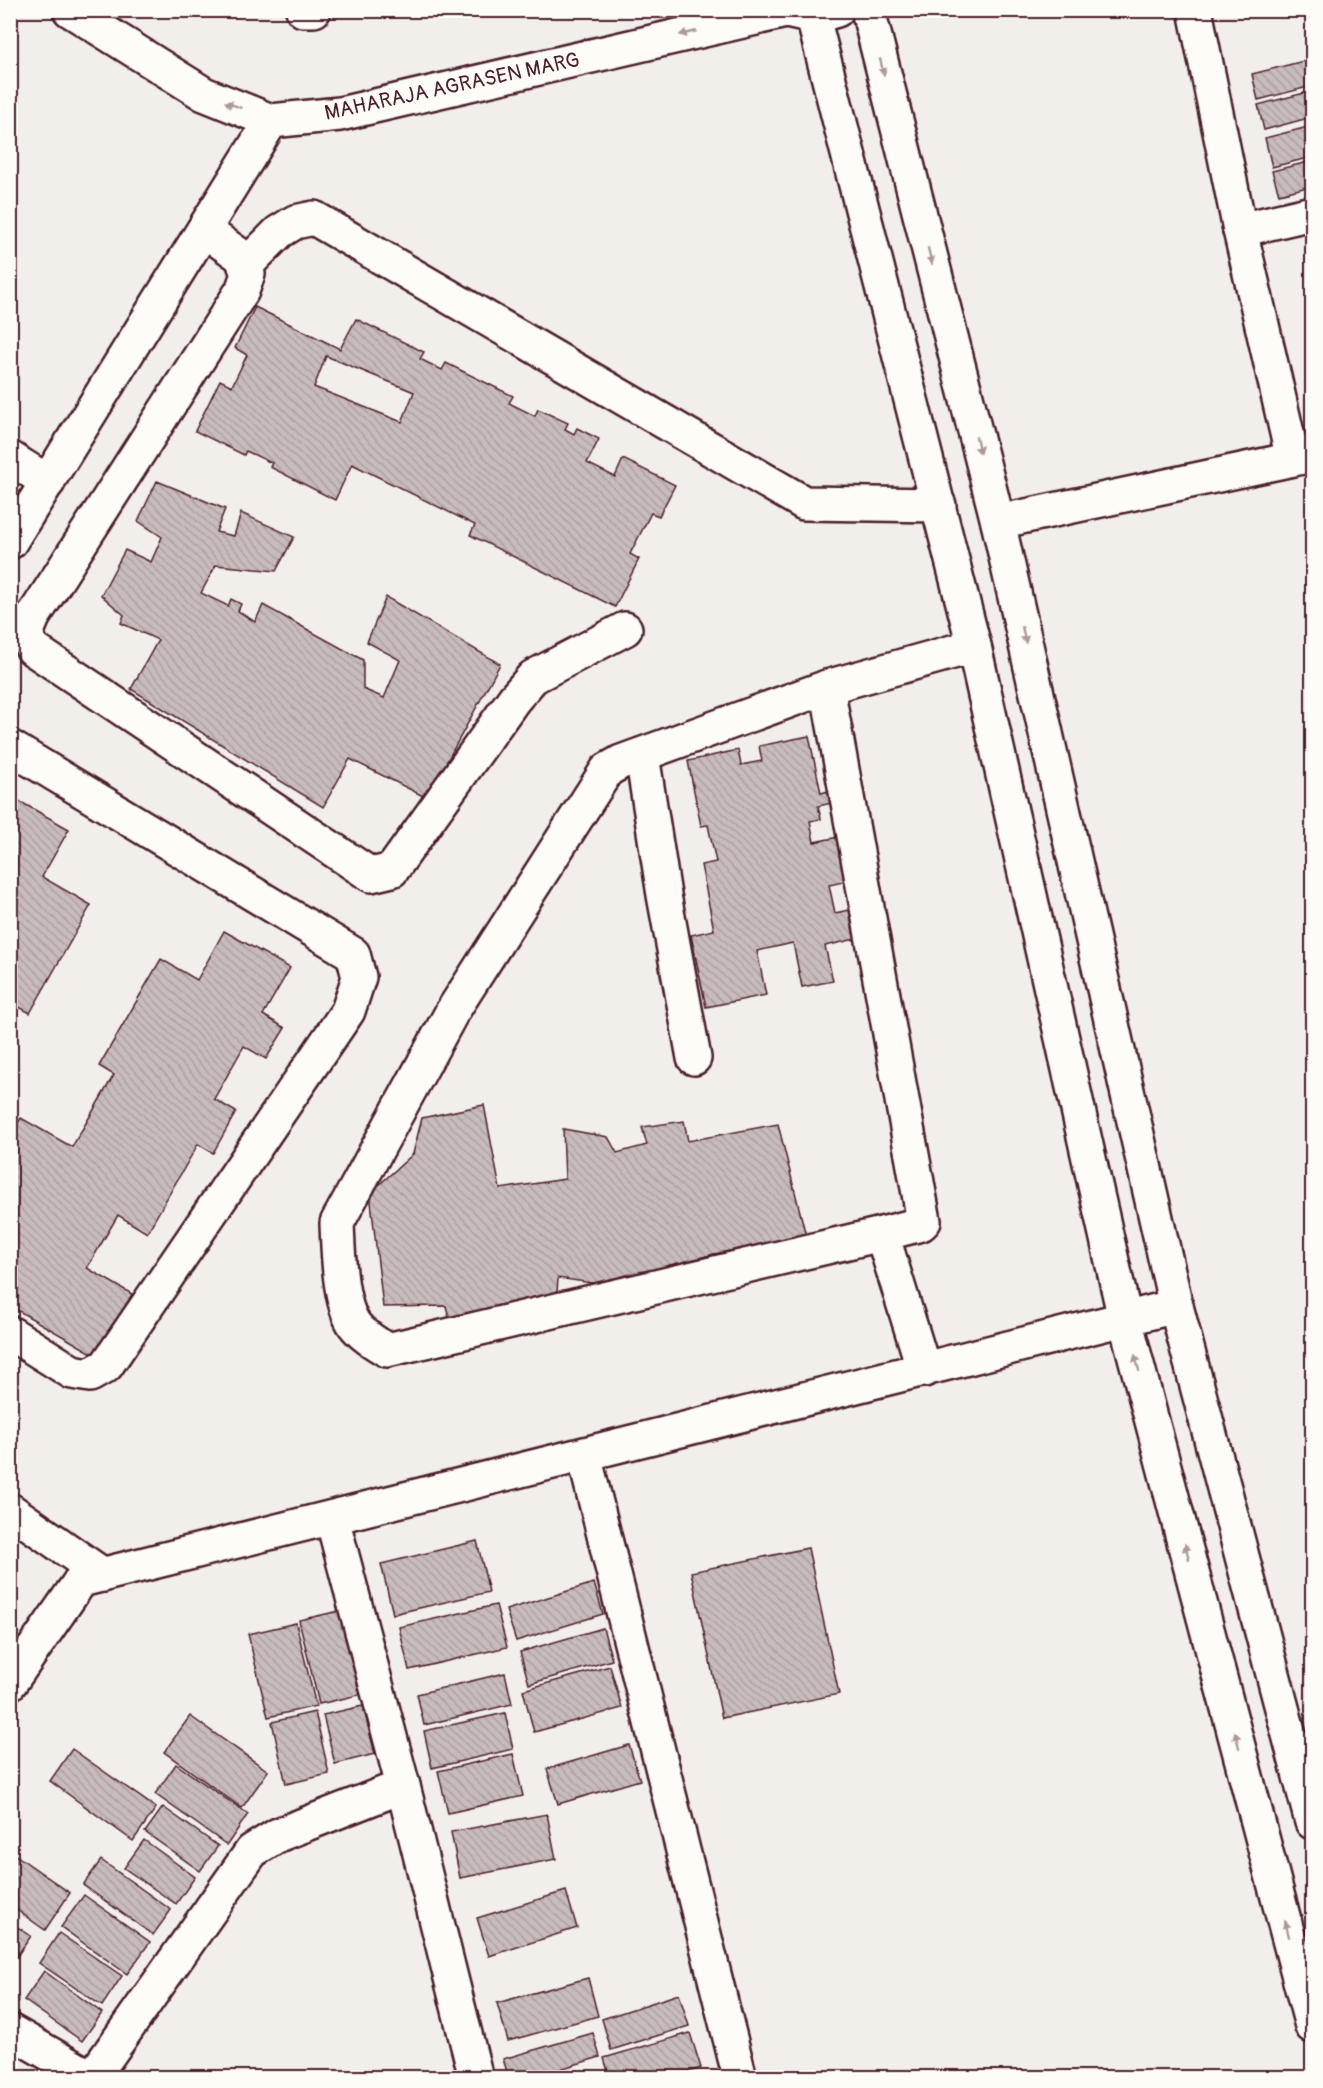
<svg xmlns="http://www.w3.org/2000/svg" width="1323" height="2088" font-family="Pangolin,sans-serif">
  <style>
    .building { fill: url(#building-back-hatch); stroke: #4a1f2b; stroke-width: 1.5; fill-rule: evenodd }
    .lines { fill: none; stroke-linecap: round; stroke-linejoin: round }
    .minor-casing { stroke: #4a1f2b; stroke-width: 38 }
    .tertiary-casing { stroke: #4a1f2b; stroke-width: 38 }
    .minor { stroke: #fdfcf7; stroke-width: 33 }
    .tertiary { stroke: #fdfcf7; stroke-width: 33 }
    .oneway { fill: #ac999b }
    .labels { text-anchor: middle; stroke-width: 6; stroke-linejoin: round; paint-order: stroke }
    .street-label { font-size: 21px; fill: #4a1f2b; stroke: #fdfcf7 }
  </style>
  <defs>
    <pattern id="building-back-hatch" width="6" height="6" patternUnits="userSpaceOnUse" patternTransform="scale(1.5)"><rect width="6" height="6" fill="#c8bbbb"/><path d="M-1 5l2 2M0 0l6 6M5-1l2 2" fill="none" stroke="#ada0a1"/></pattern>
  </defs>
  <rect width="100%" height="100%" fill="#f2efeb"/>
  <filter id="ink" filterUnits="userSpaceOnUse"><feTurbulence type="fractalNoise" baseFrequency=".0167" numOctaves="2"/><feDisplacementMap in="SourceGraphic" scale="12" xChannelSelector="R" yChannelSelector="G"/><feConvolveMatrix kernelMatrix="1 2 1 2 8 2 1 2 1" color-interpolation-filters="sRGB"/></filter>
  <g filter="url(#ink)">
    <g class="building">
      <path d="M1312,59V86L1258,100L1252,74Z"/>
      <path d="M1312,91V117L1264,130L1258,105Z"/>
      <path d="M1312,126V157L1272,167L1265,138Z"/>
      <path d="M1312,161V186L1279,194L1272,171Z"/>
      <path d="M255,307L340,349L356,319L424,352L420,359L442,370L446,363L513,396L509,403L535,416L538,409L568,423L565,429L574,434L577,428L599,439L587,463L615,477L623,459L675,485L659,516L651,513L630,554L639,559L615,607L470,535L475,525L352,464L335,500L270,467L272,463L246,451L244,455L195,431L220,380L232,386L247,355L235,348ZM326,356L414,392L402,422L314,387Z"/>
      <path d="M157,481L225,509L216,532L234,536L241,513L294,537L276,571L216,565L201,593L228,606L231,599L241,604L238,611L255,622L263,605L363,660V689L384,698L400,660L367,642L386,597L500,664L427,798L350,759L323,807L131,689L158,640L121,623L124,615L101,595L125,550L151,562L162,537L138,521Z"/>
      <path d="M809,736L821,793L829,791L832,803L818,806L821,819L810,821L814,842L839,837L848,881L829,885L835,913L854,909L860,938L825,946L833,981L802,987L793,943L757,951L766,995L706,1007L691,935L714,930L701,865L716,862L708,825L701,826L688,761L738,750L741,765L762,761L759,746Z"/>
      <path d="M10,796L69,829L42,877L91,905L30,1013L10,1002Z"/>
      <path d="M224,931L290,968L263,1015L285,1028L266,1059L244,1046L214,1099L236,1112L213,1153L198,1144L147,1233L118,1215L87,1268L132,1294L97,1356L10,1306V1136L21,1118L72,1147L114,1075L99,1066L161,959L197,980Z"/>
      <path d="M484,1105L500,1189L565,1179L563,1129L608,1137L617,1153L647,1145L642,1127L684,1121L688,1141L778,1124L806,1236L714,1254L599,1284L558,1278L556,1308L453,1332L446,1306L383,1307L370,1193L413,1154L422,1118Z"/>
      <path d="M477,1541L489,1592L393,1614L381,1564Z"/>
      <path d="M808,1548L839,1694L722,1718L691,1572Z"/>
      <path d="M594,1583L603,1614L516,1641L506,1610Z"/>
      <path d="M496,1605L507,1647L409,1670L399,1627Z"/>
      <path d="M344,1610L363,1694L319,1704L299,1620Z"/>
      <path d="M296,1623L316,1706L268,1717L248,1634Z"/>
      <path d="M603,1628L612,1660L529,1684L520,1652Z"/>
      <path d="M610,1666L622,1708L534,1732L523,1690Z"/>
      <path d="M505,1673L512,1704L424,1725L417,1694Z"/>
      <path d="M363,1706L375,1754L335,1764L323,1715Z"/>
      <path d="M315,1712L329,1774L286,1784L272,1722Z"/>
      <path d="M505,1713L513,1749L432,1768L424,1731Z"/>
      <path d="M190,1716L268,1771L242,1808L164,1752Z"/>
      <path d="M629,1745L640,1780L558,1804L547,1769Z"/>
      <path d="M72,1749L156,1808L133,1841L50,1781Z"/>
      <path d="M513,1754L523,1796L448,1813L438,1771Z"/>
      <path d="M176,1764L248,1814L227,1845L155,1794Z"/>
      <path d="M163,1807L218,1846L200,1871L145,1832Z"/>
      <path d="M547,1814L556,1859L460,1878L451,1832Z"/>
      <path d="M144,1840L195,1877L176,1904L124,1868Z"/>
      <path d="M10,1851L70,1893L45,1930L10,1905Z"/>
      <path d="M101,1860L171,1910L153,1935L83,1885Z"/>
      <path d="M566,1891L577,1928L489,1956L477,1918Z"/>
      <path d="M84,1895L150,1942L127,1974L61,1927Z"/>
      <path d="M10,1922L31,1936L10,1966Z"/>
      <path d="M59,1933L122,1976L102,2006L39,1963Z"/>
      <path d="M44,1971L102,2013L82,2041L24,2000Z"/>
      <path d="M588,1978L598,2016L508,2041L497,2003Z"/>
      <path d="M679,1994L689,2026L611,2050L602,2019Z"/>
      <path d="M593,2033L600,2057L530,2078H509L503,2059Z"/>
      <path d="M690,2033L701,2068L671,2078H610L604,2058Z"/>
    </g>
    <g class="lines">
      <g class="minor-casing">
        <g id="minor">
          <path d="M1195,10L1240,230L1293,459"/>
          <path d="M204,230L242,257L248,274L242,291L33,617L26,634L33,649L371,875L392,870L514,699L533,677L625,629"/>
          <path d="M1240,230L1312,213"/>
          <path d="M245,266L279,232L295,222L314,218L804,503L939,505"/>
          <path d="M10,458L48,482"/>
          <path d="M998,522L1312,455"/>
          <path d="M10,542L271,121"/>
          <path d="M827,687L621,762L607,770L452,1012L337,1223C338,1250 339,1301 354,1324C362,1335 375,1343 387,1350L882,1234"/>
          <path d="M10,747L353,954L359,977L348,1011L106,1366L90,1375L72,1372L10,1333"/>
          <path d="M642,755L664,895L694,1058"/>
          <path d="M924,1370L882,1234L921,1224L924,1221L827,687L974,646"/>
          <path d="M584,1455L740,2078"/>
          <path d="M10,1510L103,1575"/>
          <path d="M332,1518L403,1786L476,2078"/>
          <path d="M10,2031L92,2078"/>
          <path d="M92,2078L252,1851L278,1835L403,1786"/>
        </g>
      </g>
      <g class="tertiary-casing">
        <g id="tertiary">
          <path d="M70,10L204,94L271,121L340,114L786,11L813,17L837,10"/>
          <path d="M303,10H314"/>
          <path d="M868,10L998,522L1176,1306L1312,1822"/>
          <path d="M813,17L974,646L1125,1319L1312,2026"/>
          <path d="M10,1683L81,1580L1176,1306"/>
        </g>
      </g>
      <use href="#minor" class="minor"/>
      <use href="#tertiary" class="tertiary"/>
    </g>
    <defs><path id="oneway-solid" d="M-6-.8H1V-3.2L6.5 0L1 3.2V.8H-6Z" transform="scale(1.5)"/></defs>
    <g class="oneway">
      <use href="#oneway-solid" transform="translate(688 33) rotate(167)"/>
      <use href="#oneway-solid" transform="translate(882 67) rotate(76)"/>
      <use href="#oneway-solid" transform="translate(233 105) rotate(-159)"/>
      <use href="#oneway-solid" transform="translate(930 256) rotate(76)"/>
      <use href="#oneway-solid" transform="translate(978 445) rotate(76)"/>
      <use href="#oneway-solid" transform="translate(1024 635) rotate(77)"/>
      <use href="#oneway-solid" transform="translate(1137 1363) rotate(-105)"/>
      <use href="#oneway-solid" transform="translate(1187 1552) rotate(-105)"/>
      <use href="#oneway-solid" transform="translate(1237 1740) rotate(-105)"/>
      <use href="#oneway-solid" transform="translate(1287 1929) rotate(-105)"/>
    </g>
  </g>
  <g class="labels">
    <g class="street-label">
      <text transform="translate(452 86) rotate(-12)" y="7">MAHARAJA AGRASEN MARG</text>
    </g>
  </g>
  <rect width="1323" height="2088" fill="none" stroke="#fdfcf7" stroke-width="36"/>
  <rect x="18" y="18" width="1287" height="2052" fill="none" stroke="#4a1f2b" stroke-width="2" filter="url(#ink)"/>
</svg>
